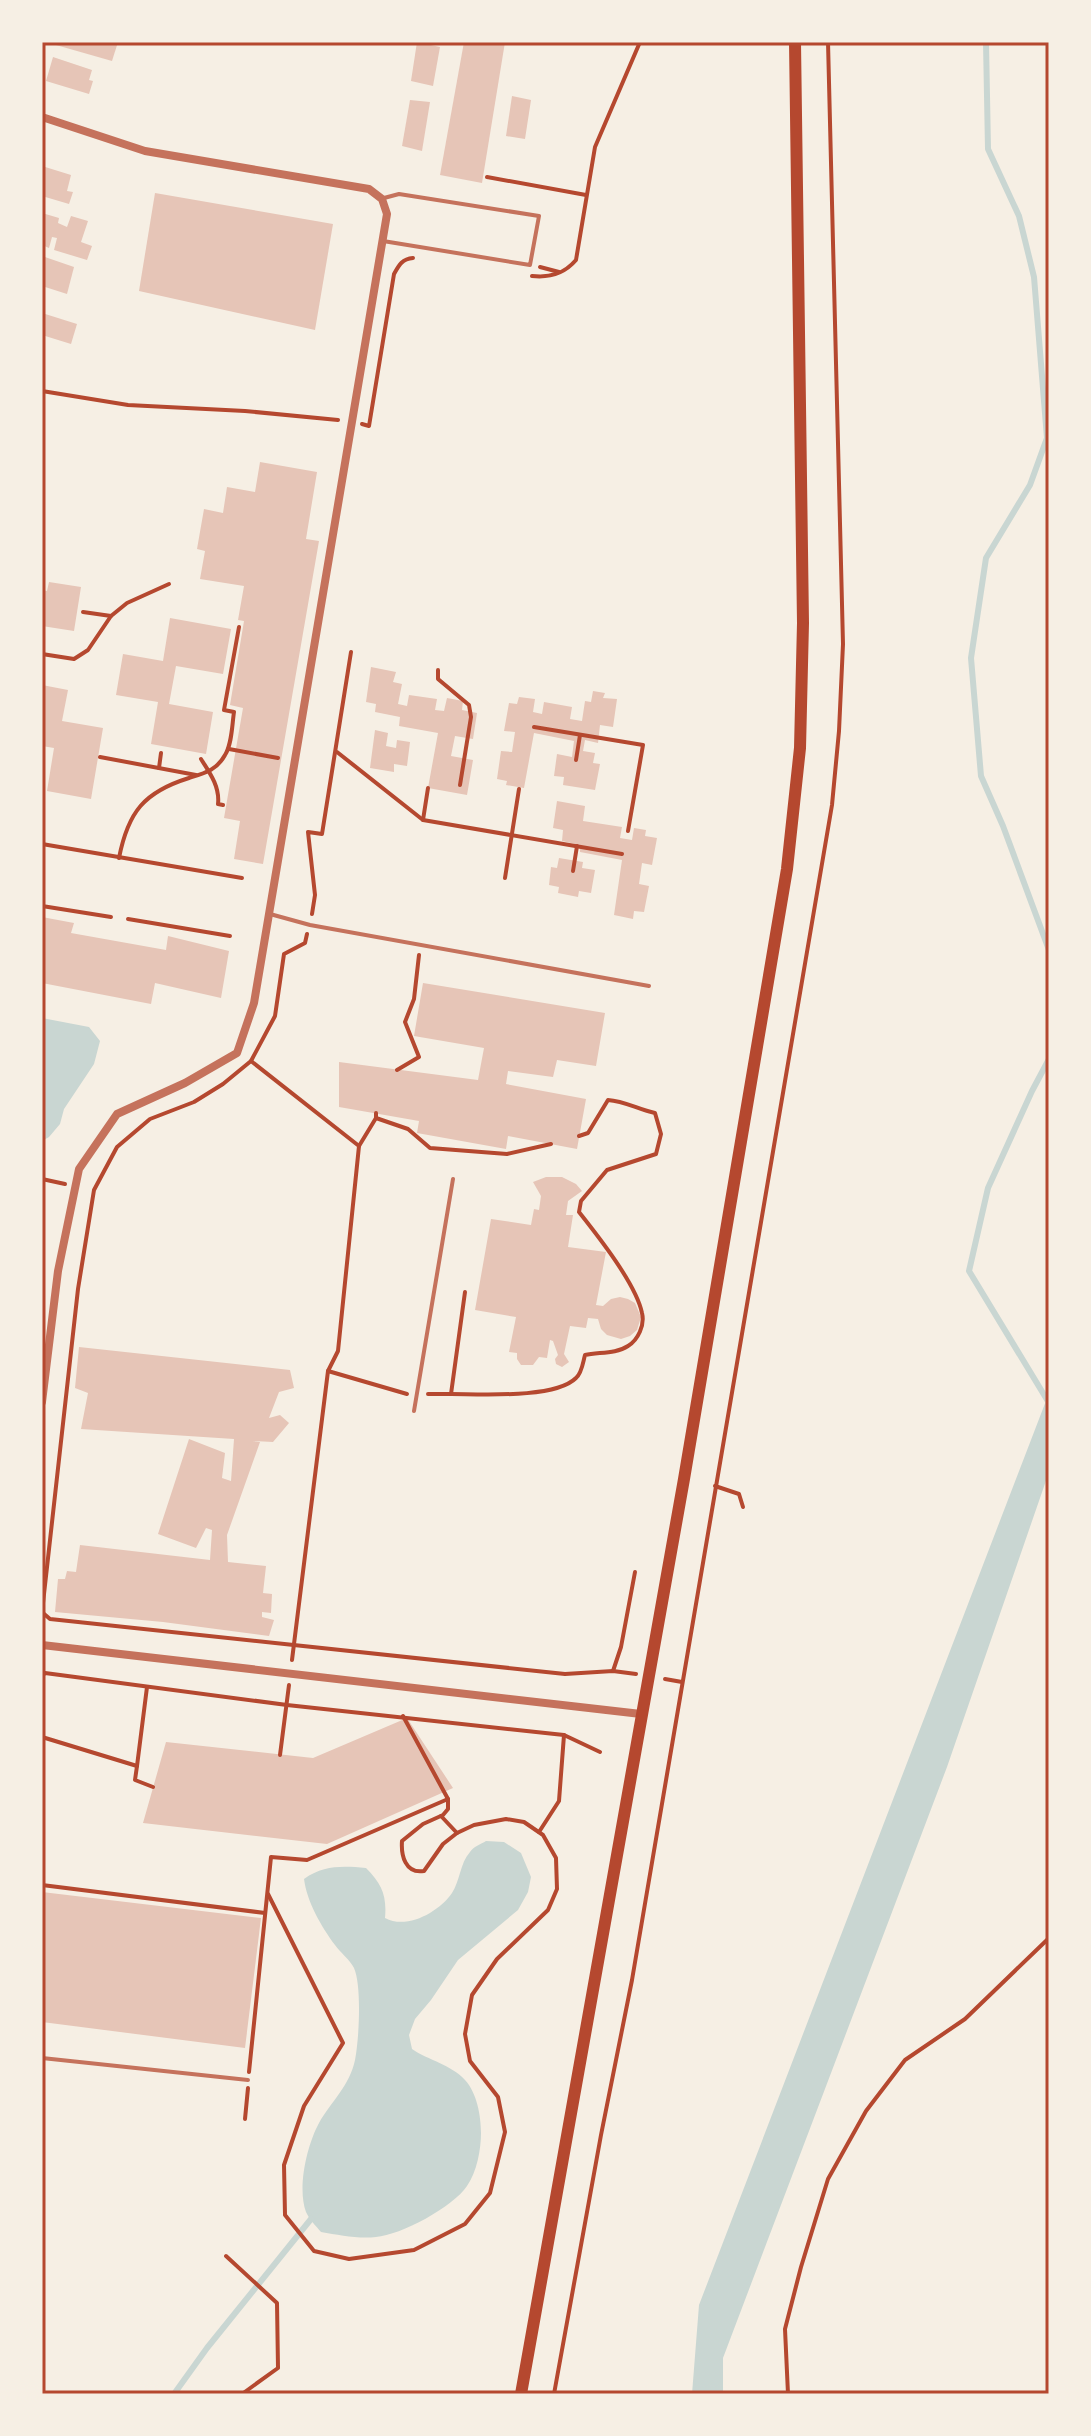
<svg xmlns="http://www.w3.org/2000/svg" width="1091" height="2436" font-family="Figtree,sans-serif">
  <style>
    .water { fill: #c9d6d2 }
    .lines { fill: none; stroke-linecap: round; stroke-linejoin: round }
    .stream { stroke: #c9d6d2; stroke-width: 6 }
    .building { fill: #e6c5b7 }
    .path { stroke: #b5482f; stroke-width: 4 }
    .service { stroke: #c5725c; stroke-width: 4 }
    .minor { stroke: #c5725c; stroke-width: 8 }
    .secondary { stroke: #b5482f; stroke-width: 12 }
    .neatline { fill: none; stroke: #b5482f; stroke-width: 3 }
  </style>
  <rect width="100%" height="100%" fill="#f6efe4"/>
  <g class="water">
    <path d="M42,1018L89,1027L100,1041L94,1064L64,1109L60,1124L49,1137L42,1141Z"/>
    <path d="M1049,1393V1472L947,1767L723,2358V2394H692L699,2305Z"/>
    <path d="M486,1841L504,1842L521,1853L531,1877L528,1892L518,1910L458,1960L431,2000L415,2019L409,2035L412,2049C428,2060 452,2065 465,2080C477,2093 481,2116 481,2133C481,2149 477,2172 467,2186C453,2207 401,2235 376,2237C358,2239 339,2235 321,2232C316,2226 309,2219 306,2212C297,2188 307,2145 319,2123C331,2102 350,2085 355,2060C359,2040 362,1986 354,1968C350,1960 340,1952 335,1945C321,1926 307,1902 304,1879C324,1865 342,1866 366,1868C382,1884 387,1896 385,1918C407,1930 439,1912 452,1893C460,1881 460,1863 470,1852C473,1847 481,1844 486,1841Z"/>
  </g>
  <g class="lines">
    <g class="stream">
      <path d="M986,42L988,149L1019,216L1034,277L1047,438L1030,485L986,558L971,658L981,776L1003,826L1049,950"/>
      <path d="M1049,1059L1032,1091L988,1188L969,1271L1049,1403"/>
      <path d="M174,2394L207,2348L311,2219"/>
    </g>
  </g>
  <g class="building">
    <path d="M57,42H118L112,61L56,45Z"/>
    <path d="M417,42L440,47L433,86L411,81Z"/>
    <path d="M464,42H505L482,183L440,175Z"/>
    <path d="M53,57L92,70L89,80L93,81L89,94L46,81Z"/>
    <path d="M512,96L531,100L525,139L506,136Z"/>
    <path d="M410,100L430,102L422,151L402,146Z"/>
    <path d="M42,166L71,175L67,191L73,192L69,204L42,196Z"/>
    <path d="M155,193L333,224L315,330L139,291Z"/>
    <path d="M42,213L59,218L58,223L67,227L71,216L88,221L81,242L92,246L87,260L54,250L57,238L52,237L49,248L42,245Z"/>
    <path d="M42,256L74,267L67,294L42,286Z"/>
    <path d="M42,313L77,324L71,344L42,335Z"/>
    <path d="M260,462L317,472L306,539L319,541L263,864L234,859L240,821L224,818L243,708L230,705L244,621L238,620L244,586L200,579L205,551L197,549L204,509L223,513L227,487L255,492Z"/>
    <path d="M49,582L81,587L74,631L42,626V590L47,591Z"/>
    <path d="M170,618L231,629L223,674L176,666L169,704L213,712L206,754L151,744L158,702L116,695L123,654L163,661Z"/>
    <path d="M371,667L396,672L393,682L402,684L398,704L407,706L409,695L437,699L435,710L444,711L447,698L463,701L462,710L477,713L473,739L455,736L451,756L473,760L467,795L428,788L438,733L399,726L400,717L375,712L376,704L366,702Z"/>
    <path d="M42,685L68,690L62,721L103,728L91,799L47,791L54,748L42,746Z"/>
    <path d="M593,691L605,693L603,698L617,699L613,727L600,725L598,743L585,740L583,751L595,753L593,763L600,764L595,790L563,785L564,777L554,776L557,754L572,757L574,741L534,733L524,788L506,785L507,781L497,779L501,751L512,752L515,732L504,731L509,703L517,704L519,697L535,699L533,712L542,714L544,702L572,707L570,719L582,721L585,701L591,702Z"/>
    <path d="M375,730L388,733L386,746L396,748L397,740L410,742L407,766L394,764V772L370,768Z"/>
    <path d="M557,801L585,806L583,821L622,827L620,838L632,840L634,828L646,830L645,836L657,838L652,865L642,863L639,884L649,886L644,912L634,911L633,919L614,915L622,860L580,852V845L562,841L563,830L553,828Z"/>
    <path d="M559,858L583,862L582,868L595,870L591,893L579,891L578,897L558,893L559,887L549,885L551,867L557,868Z"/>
    <path d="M42,917L74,923L71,933L166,950L168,936L229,951L221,998L155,983L151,1004L42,983Z"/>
    <path d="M423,983L605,1013L596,1066L557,1060L553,1077L508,1071L506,1084L586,1099L577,1149L508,1136L506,1149L417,1133L419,1121L339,1107V1062L478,1080L484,1048L414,1036Z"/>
    <path d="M546,1177H562L576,1184L582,1191L568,1201L566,1215H573L568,1247L606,1252L596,1305L603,1306L611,1299L620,1297L628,1299L635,1303L641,1317L637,1330L630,1336L621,1339L607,1335L601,1329L598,1319L588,1318L586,1328L570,1326L564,1354L569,1362L562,1367L556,1364L555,1359L558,1355L553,1341L550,1340L547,1358L539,1357L533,1365H521L517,1359V1353L509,1352L516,1317L475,1310L491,1219L531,1225L534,1209L539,1210L541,1196L533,1182Z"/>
    <path d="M79,1347L290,1370L294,1388L279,1392L269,1418L280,1415L289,1423L273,1442L252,1441L260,1442L227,1535L228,1562L266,1566L263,1593L272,1594L271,1613L262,1612V1617L274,1620L269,1636L163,1622L55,1612L58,1579H65L67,1571L76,1572L80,1545L210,1560L212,1530L206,1528L196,1548L158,1534L189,1439L225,1453L222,1478L231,1481L234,1439L81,1429L88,1393L75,1388Z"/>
    <path d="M407,1718L453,1788L327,1844L143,1823L166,1742L313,1758Z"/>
    <path d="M42,1892L261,1918L245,2048L42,2022Z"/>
  </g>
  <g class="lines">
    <g class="path">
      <path d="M487,177L586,195"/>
      <path d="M540,267L559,272"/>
      <path d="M532,276C550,278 564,274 576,260L595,147L640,42"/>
      <path d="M42,391L128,405L245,411L338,420"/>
      <path d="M362,424L369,426L394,274C399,265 402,259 413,258"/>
      <path d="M83,612L111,616"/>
      <path d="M42,654L74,659L88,650L111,616L127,603L169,584"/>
      <path d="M438,670V679L469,705L471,717L460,785"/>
      <path d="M534,727L643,745L628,831"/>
      <path d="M229,749L278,758"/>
      <path d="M337,752L423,820L622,854"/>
      <path d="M100,757L196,775"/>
      <path d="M201,759C210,773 220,787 218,804L223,805"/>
      <path d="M576,760L580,735"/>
      <path d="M159,768L161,753"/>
      <path d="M423,820L428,788"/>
      <path d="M42,844L242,878"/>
      <path d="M119,858C128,812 144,792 189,778C205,773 217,770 225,755C232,744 232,725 234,712L224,710L239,627"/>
      <path d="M573,871L577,846"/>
      <path d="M505,878L519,789"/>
      <path d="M42,906L111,917"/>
      <path d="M312,914L315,895L308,832L322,834L351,652"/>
      <path d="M128,919L230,936"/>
      <path d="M251,1061L359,1146L338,1351L328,1371L292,1660"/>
      <path d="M397,1070L419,1057L405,1022L414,999L419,955"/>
      <path d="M376,1118L408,1129L430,1148L507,1154L551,1144"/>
      <path d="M359,1146L376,1118V1113"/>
      <path d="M42,1179L65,1184"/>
      <path d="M328,1371L407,1394"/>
      <path d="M428,1394H451L465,1292"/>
      <path d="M451,1394C480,1394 555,1399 576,1378C582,1373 583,1362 585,1355C599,1352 616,1354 628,1346C638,1340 645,1325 642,1313C636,1284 598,1236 579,1212L581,1201L607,1170L656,1154L661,1134L655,1113C639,1110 625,1101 608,1100L588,1133L579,1136"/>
      <path d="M715,1486L739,1494L743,1507"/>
      <path d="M42,1612L78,1289L94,1190L117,1147L150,1119L194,1102L223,1084L251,1061L275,1016L284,954L305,943L307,934"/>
      <path d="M43,1613L50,1619L565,1674L613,1671L636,1674"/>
      <path d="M613,1671L621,1647L635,1572"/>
      <path d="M42,1676L45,1673L287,1705L564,1735L600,1752"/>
      <path d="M665,1679L682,1682"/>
      <path d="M42,1737L137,1766L135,1780L153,1787"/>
      <path d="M280,1755L289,1685"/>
      <path d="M137,1766L147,1687"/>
      <path d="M441,1816L457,1833"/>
      <path d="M539,1832L559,1801L564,1735"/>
      <path d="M42,1885L265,1913"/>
      <path d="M268,1894L343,2043L304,2106L284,2165L285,2215L314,2251L349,2259L414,2250L465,2224L490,2193L505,2132L498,2097L470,2061L465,2034L472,1995L497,1959L548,1910L557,1889L556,1858L543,1835L524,1822L506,1819L474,1825L457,1833L443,1844L424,1871C405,1874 401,1855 402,1841L423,1824L443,1815L448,1809V1799L403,1716"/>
      <path d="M249,2072L271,1857L307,1860L448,1799"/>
      <path d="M245,2119L248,2088"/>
      <path d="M226,2256L277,2303L278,2368L242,2394"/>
      <path d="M554,2394L601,2135L632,1980L832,805L839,731L843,644L828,42"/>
      <path d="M788,2394L785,2329L801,2267L828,2179L866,2111L905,2060L965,2019L1049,1938"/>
    </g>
    <g class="service">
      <path d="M383,241L530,265L539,216L399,194L384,198"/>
      <path d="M270,914L310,925L649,986"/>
      <path d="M414,1411L453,1179"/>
      <path d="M42,2058L248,2080"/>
    </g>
    <g class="minor">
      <path d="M42,117L145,151L369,189L382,199L387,214L254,1003L237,1053L185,1083L117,1114L79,1169L58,1271L42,1402"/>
      <path d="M42,1645L641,1714"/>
    </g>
    <path class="secondary" d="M521,2394L684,1479L787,869L800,748L803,623L795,42"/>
  </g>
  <rect width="1091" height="2436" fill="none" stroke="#f6efe4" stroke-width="88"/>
  <rect x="44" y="44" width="1003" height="2348" class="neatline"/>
</svg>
